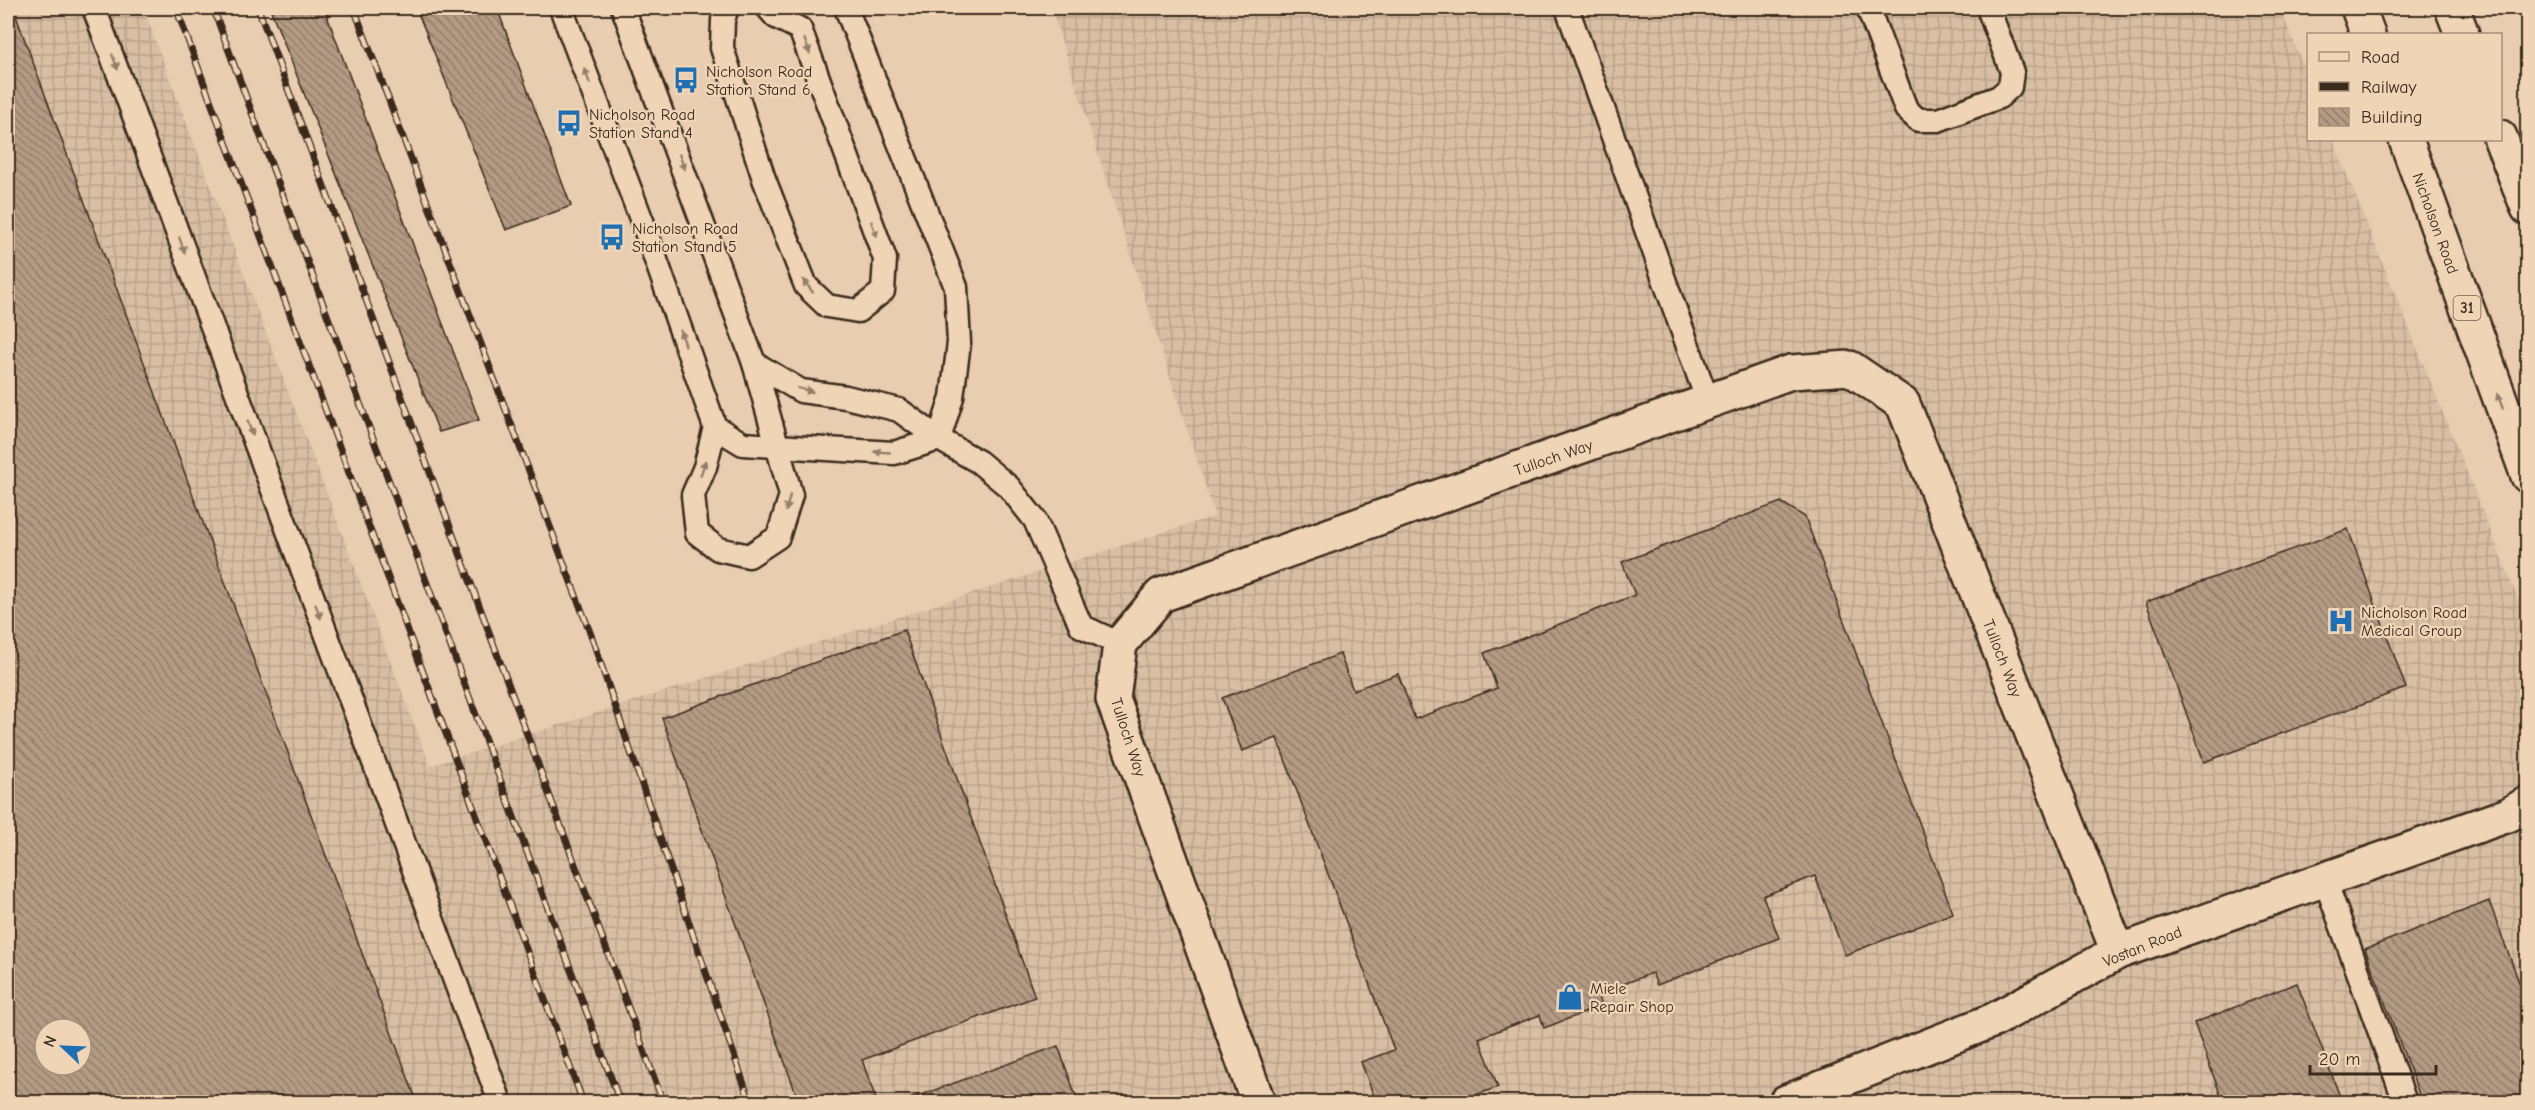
<svg xmlns="http://www.w3.org/2000/svg" width="2535" height="1110" font-family="'Comic Neue',sans-serif">
  <style>
    .industrial { fill: url(#industrial-grid); fill-rule: evenodd }
    .building { fill: url(#building-back-hatch); stroke: #3b2a1e; stroke-width: 1.5; fill-rule: evenodd }
    .lines { fill: none; stroke-linecap: round; stroke-linejoin: round }
    .lane-casing { stroke: #3b2a1e; stroke-width: 27 }
    .street-casing { stroke: #3b2a1e; stroke-width: 38 }
    .primary-casing { stroke: #3b2a1e; stroke-width: 38 }
    .lane { stroke: #efd4b6; stroke-width: 22 }
    .street { stroke: #efd4b6; stroke-width: 33 }
    .primary { stroke: #efd4b6; stroke-width: 33 }
    .rail-casing { stroke: #3b2a1e; stroke-width: 7 }
    .rail { stroke: #efd4b6; stroke-width: 4.5; stroke-dasharray: 14; stroke-linecap: butt }
    .oneway { fill: #957f6a }
    .labels { text-anchor: middle; stroke-width: 4.5; stroke-linejoin: round; paint-order: stroke }
    .shield { fill: #efd4b6; stroke: #715d4c; stroke-width: 1.5 }
    .shield-label { font-size: 15px; font-weight: bold; fill: #3b2a1e }
    .poi-label { font-size: 16px; fill: #3b2a1e; stroke: #efd4b6; text-anchor: start }
    .street-label { font-size: 16px; fill: #3b2a1e; stroke: #efd4b6 }
  </style>
  <defs>
    <pattern id="industrial-grid" width="8" height="8" patternUnits="userSpaceOnUse" patternTransform="scale(1.5)"><rect width="8" height="8" fill="#d8bea2"/><path d="M0 4h8M4 0v8" fill="none" stroke="#baa38b"/></pattern>
    <pattern id="building-back-hatch" width="6" height="6" patternUnits="userSpaceOnUse" patternTransform="scale(1.5)"><rect width="6" height="6" fill="#b29a83"/><path d="M-1 5l2 2M0 0l6 6M5-1l2 2" fill="none" stroke="#927e6b"/></pattern>
  </defs>
  <rect width="100%" height="100%" fill="#e8cdb0"/>
  <filter id="ink" filterUnits="userSpaceOnUse"><feTurbulence type="fractalNoise" baseFrequency=".0167" numOctaves="2"/><feDisplacementMap in="SourceGraphic" scale="12" xChannelSelector="R" yChannelSelector="G"/><feConvolveMatrix kernelMatrix="1 2 1 2 8 2 1 2 1" color-interpolation-filters="sRGB"/></filter>
  <g filter="url(#ink)">
    <path class="industrial" d="M8,8H143L430,766L1215,516L1051,8H2280L2308,77V140H2333L2527,621V1102H8ZM45,1029H81V1065H45Z"/>
    <g class="building">
      <path d="M8,8H13L417,1102H8ZM45,1029H81V1065H45Z"/>
      <path d="M270,8H324L479,420L439,432Z"/>
      <path d="M416,8H497L571,206L506,230Z"/>
      <path d="M1781,502L1805,517L1953,913L1845,955L1815,876L1763,896L1779,938L1657,985L1652,973L1598,994L1602,1006L1544,1028L1540,1015L1479,1038L1498,1087L1457,1102H1376L1361,1062L1394,1050L1277,738L1242,751L1222,698L1340,654L1353,690L1398,674L1415,719L1497,688L1484,653L1635,595L1622,562Z"/>
      <path d="M2348,529L2406,688L2204,762L2146,602Z"/>
      <path d="M904,630L1035,997L862,1060L877,1102H799L662,718Z"/>
      <path d="M2489,901L2519,982L2528,978V1102H2422L2365,949Z"/>
      <path d="M2297,983L2342,1102H2223L2194,1023Z"/>
      <path d="M1058,1046L1078,1102H901Z"/>
    </g>
    <g class="lines">
      <g class="lane-casing">
        <g id="lane">
          <path d="M94,8L500,1102"/>
          <path d="M561,8L645,229L715,427L743,444L894,453L939,439"/>
          <path d="M623,8L754,363L791,495L778,537L749,556L718,549L697,533L693,495L705,467L715,427"/>
          <path d="M727,8L723,20L722,48L764,179L806,286L827,306L858,311L883,291L885,259L800,29L776,17L768,8"/>
          <path d="M846,8L956,287L959,343L952,397L939,439"/>
          <path d="M1567,8L1708,402"/>
          <path d="M1868,8L1906,109L1918,120H1938L1999,97L2010,87L2012,72L1988,8"/>
          <path d="M754,363L801,391L846,397L899,410L939,439L979,462L1009,487L1035,520L1081,626L1120,644"/>
          <path d="M2325,880L2405,1102"/>
        </g>
      </g>
      <g class="street-casing">
        <g id="street">
          <path d="M1258,1102L1113,699L1120,644L1161,595L1791,372L1850,368L1903,404L2118,952"/>
          <path d="M1786,1102L1994,1020L2118,952L2508,815L2528,803"/>
        </g>
      </g>
      <g class="primary-casing">
        <g id="primary">
          <path d="M2358,8L2368,34"/>
          <path d="M2452,8L2462,34"/>
          <path d="M2500,137L2528,208"/>
          <path d="M2406,140L2528,476"/>
        </g>
      </g>
      <use href="#lane" class="lane"/>
      <use href="#street" class="street"/>
      <use href="#primary" class="primary"/>
      <g class="rail-casing">
        <g id="rail">
          <path d="M176,8L583,1102"/>
          <path d="M213,8L620,1102"/>
          <path d="M258,8L663,1102"/>
          <path d="M354,8L591,635L750,1102"/>
        </g>
      </g>
      <use href="#rail" class="rail"/>
    </g>
    <defs><path id="oneway-solid" d="M-6-.8H1V-3.2L6.5 0L1 3.2V.8H-6Z" transform="scale(1.5)"/></defs>
    <g class="oneway">
      <use href="#oneway-solid" transform="translate(807 46) rotate(70)"/>
      <use href="#oneway-solid" transform="translate(115 62) rotate(70)"/>
      <use href="#oneway-solid" transform="translate(587 76) rotate(-111)"/>
      <use href="#oneway-solid" transform="translate(682 162) rotate(70)"/>
      <use href="#oneway-solid" transform="translate(874 229) rotate(70)"/>
      <use href="#oneway-solid" transform="translate(182 245) rotate(70)"/>
      <use href="#oneway-solid" transform="translate(808 286) rotate(-127)"/>
      <use href="#oneway-solid" transform="translate(683 338) rotate(-109)"/>
      <use href="#oneway-solid" transform="translate(805 390) rotate(15)"/>
      <use href="#oneway-solid" transform="translate(2500 401) rotate(-110)"/>
      <use href="#oneway-solid" transform="translate(250 428) rotate(70)"/>
      <use href="#oneway-solid" transform="translate(882 452) rotate(-177)"/>
      <use href="#oneway-solid" transform="translate(703 468) rotate(-72)"/>
      <use href="#oneway-solid" transform="translate(788 503) rotate(104)"/>
      <use href="#oneway-solid" transform="translate(318 611) rotate(70)"/>
    </g>
  </g>
  <defs>
    <g id="bus-bare" transform="scale(2.07)"><path d="M-5-6H5V4H4V6H2V4H-2V6H-4V4H-5ZM-3.5-4V0h7V-4ZM-3.5 1.2v1.5H-2V1.2ZM2 1.2v1.5H3.5V1.2Z" fill="#1f6fb2" stroke="#efd4b6" stroke-width="2.5" paint-order="stroke"/></g>
    <g id="hospital-bare" transform="scale(2.07)"><path d="M-5-5h3v3.5h4V-5h3V5h-3V1.5h-4V5h-3Z" fill="#1f6fb2" stroke="#efd4b6" stroke-width="2.5" paint-order="stroke"/></g>
    <g id="shop-bare" transform="scale(2.07)"><path d="M-5-2.5h2.3a2.7 3.5 0 0 1 5.4 0H5L5.5 6h-11ZM-1.5-2.5h3a1.5 2.3 0 0 0-3 0Z" fill="#1f6fb2" stroke="#efd4b6" stroke-width="2.5" paint-order="stroke"/></g>
  </defs>
  <g fill-rule="evenodd">
    <use href="#bus-bare" x="686" y="80"/>
    <use href="#bus-bare" x="569" y="123"/>
    <use href="#bus-bare" x="612" y="237"/>
    <use href="#hospital-bare" x="2341" y="621"/>
    <use href="#shop-bare" x="1570" y="997"/>
  </g>
  <g class="labels">
    <rect class="shield" x="2453.5" y="296" width="27" height="24" rx="4.5"/>
    <g class="shield-label">
      <text x="2467" y="313">31</text>
    </g>
    <g class="poi-label">
      <text x="706" y="77">Nicholson Road<tspan x="706" dy="18">Station Stand 6</tspan></text>
      <text x="589" y="120">Nicholson Road<tspan x="589" dy="18">Station Stand 4</tspan></text>
      <text x="632" y="234">Nicholson Road<tspan x="632" dy="18">Station Stand 5</tspan></text>
      <text x="2361" y="618">Nicholson Road<tspan x="2361" dy="18">Medical Group</tspan></text>
      <text x="1590" y="994">Miele<tspan x="1590" dy="18">Repair Shop</tspan></text>
    </g>
    <g class="street-label">
      <text transform="translate(2436 223) rotate(70)" y="6">Nicholson Road</text>
      <text transform="translate(1553 457) rotate(-19)" y="6">Tulloch Way</text>
      <text transform="translate(2003 658) rotate(69)" y="6">Tulloch Way</text>
      <text transform="translate(1129 737) rotate(72)" y="6">Tulloch Way</text>
      <text transform="translate(2142 946) rotate(-22)" y="6">Vostan Road</text>
    </g>
  </g>
  <rect width="2535" height="1110" fill="none" stroke="#efd4b6" stroke-width="30"/>
  <rect x="15" y="15" width="2505" height="1080" fill="none" stroke="#3b2a1e" stroke-width="2" filter="url(#ink)"/>
  <rect x="2307" y="33" width="195" height="108" fill="#efd4b6" stroke="#a79079" stroke-width="1.5"/>
  <rect x="2319" y="52" width="30" height="9" fill="#efd4b6" stroke="#a79079" stroke-width="1.5"/>
  <text x="2361" y="63" font-size="18" fill="#3b2a1e">Road</text>
  <rect x="2319" y="82" width="30" height="9" fill="#3b2a1e" stroke="#a79079" stroke-width="1.5"/>
  <text x="2361" y="93" font-size="18" fill="#3b2a1e">Railway</text>
  <rect x="2319" y="108" width="30" height="18" fill="url(#building-back-hatch)" stroke="#a79079" stroke-width="1.5"/>
  <text x="2361" y="123" font-size="18" fill="#3b2a1e">Building</text>
  <g transform="translate(63 1047) rotate(293)"><circle r="28" fill="#efd4b6" stroke="#a79079" stroke-width="1.5"/>
  <path d="M0-4.5L10 22L0 15L-10 22Z" fill="#1f6fb2"/>
  <text y="-9" font-size="16" font-weight="bold" text-anchor="middle" fill="#3b2a1e">N</text>
  </g>
  <path d="M2310 1065v9h126v-9" fill="none" stroke="#3b2a1e" stroke-width="3"/>
  <text x="2319" y="1065" font-size="18" fill="#3b2a1e" stroke="#efd4b6" stroke-width="4.5" paint-order="stroke">20 m</text>
</svg>
